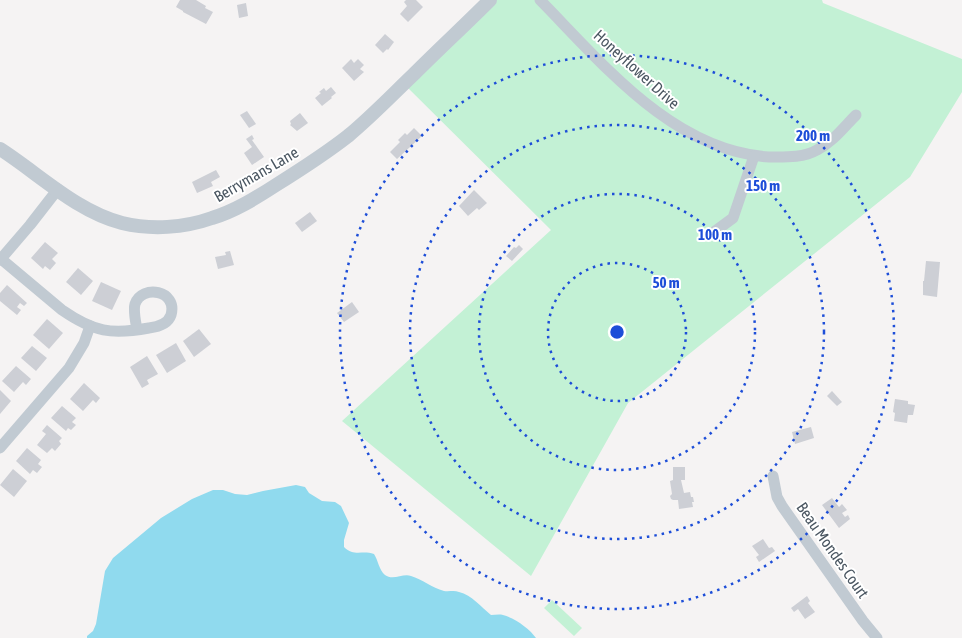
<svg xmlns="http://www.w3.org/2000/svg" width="962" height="638" font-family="'Asap Condensed',sans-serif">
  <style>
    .green { fill: #c3f1d5 }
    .water { fill: #90daee }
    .building { fill: #cdcfd5 }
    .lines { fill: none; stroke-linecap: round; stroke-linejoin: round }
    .minor { stroke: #c1cad2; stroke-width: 11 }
    .tertiary { stroke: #c1cad2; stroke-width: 14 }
    .ring { fill: none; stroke: #1d4ed8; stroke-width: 2.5; stroke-dasharray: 2.5 5 }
    .labels { text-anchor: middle; stroke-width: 4; stroke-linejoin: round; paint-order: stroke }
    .street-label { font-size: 16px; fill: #4a5661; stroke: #fff }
    .centre { fill: #1d4ed8; stroke: #fff; stroke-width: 2.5 }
    .ring-label { font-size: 15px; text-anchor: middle; font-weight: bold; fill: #1d4ed8; stroke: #fff; stroke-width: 4; stroke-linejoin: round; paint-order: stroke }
  </style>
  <rect width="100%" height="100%" fill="#f5f3f3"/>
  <g class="green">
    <path d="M494,0H822L823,3L962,59V92L910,177L628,403L531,576L342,421L551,230L407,87Z"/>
    <path d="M552,600L582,628L574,636L544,608Z"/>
  </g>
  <path class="water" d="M296,485L305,487L309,493L322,501L335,502L341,506L349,523L344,540V547C354,557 362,550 374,554C378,560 379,570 385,575C393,581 403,573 411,576C422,579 432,588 444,591C449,592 454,590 459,592C472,595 481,607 491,615C495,615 499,614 503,615C515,618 530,629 536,638H87V636L93,631L96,624L105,571L113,558L161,518L192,499L213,490H223L235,494L247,495L263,491Z"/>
  <g class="building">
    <path d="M180,0H196L206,6L205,8L213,12L206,24L183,12V11L176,7Z"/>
    <path d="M406,0H416L423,7L408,22L400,14L407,6L404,2Z"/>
    <path d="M246,3L248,16L239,18L237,5Z"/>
    <path d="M385,34L394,42L388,50L387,49L383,53L375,45Z"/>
    <path d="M351,59L354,63L358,59L364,65L360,69L364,72L354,81L342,68Z"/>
    <path d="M331,87L336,93L331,97L332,98L322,106L315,98L321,93L319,92L324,88L326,91Z"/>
    <path d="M247,111L256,124L249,128L240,115Z"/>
    <path d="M300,113L308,123L297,131L290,125L291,124L290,121Z"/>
    <path d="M414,128L422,136L397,159L390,152L400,142L398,140L405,133L407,135Z"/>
    <path d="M252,135L254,139L252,140L264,157L252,165L244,153L252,147L246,139Z"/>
    <path d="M216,170L220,177L211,182L213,186L197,193L192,182Z"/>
    <path d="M474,190L487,203L479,210L477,208L468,216L459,206Z"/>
    <path d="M310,212L317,221L302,232L295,223Z"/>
    <path d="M45,242L58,253L52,259L56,263L50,270L45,266L43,269L31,258Z"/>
    <path d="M519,245L523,249L512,261L506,256L514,247L516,248Z"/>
    <path d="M230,251L234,265L218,269L215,257L226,255L225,252Z"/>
    <path d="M926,261L940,262L937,297L923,295V281H924Z"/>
    <path d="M78,268L93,281L81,295L66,282Z"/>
    <path d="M101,282L121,291L112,310L92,301Z"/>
    <path d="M7,285L27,303L24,306L20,303L17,307L21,310L17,315L0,301V293Z"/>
    <path d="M352,302L359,312L344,322L337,313Z"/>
    <path d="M47,319L63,333L49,349L33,335Z"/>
    <path d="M199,329L211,344L194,357L183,341Z"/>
    <path d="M176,343L186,361L167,373L156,355Z"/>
    <path d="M32,346L47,358L36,371L21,358Z"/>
    <path d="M147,356L158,374L147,380L149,384L142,388L130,367Z"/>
    <path d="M16,366L31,379L26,385L23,382L14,392L2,381Z"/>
    <path d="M84,383L100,398L96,403L93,400L83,411L70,399Z"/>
    <path d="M0,390L11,401L0,414Z"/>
    <path d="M832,391L842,402L837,406L827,396Z"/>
    <path d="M895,399L908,401V404L915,405L913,415H908L907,423L894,421L895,413L893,412Z"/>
    <path d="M62,406L76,418L72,422L76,425L71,430L68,428L66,431L51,418Z"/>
    <path d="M47,425L62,438L59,441L61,444L55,451L52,448L47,453L37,445L46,434L42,431Z"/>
    <path d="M811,427L814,438L795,444L792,432Z"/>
    <path d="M27,448L41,460L38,464L42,467L37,473L33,470L30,474L16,461Z"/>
    <path d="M673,467H685V480H681L684,493L690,492L691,497H693L694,502H692L693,507L679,509L678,500H673L671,499L670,496L672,494L670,481L673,480Z"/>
    <path d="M13,469L27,481L14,497L0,485Z"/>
    <path d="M832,498L839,507L842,504L847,510L842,513L845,517L848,515L850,519L839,528L822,505Z"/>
    <path d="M763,539L769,548L772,547L775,551L759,562L756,557L759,555L752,546Z"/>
    <path d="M807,596L810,601L808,603L815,612L805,619L798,609L794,612L791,608Z"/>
  </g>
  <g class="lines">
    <g class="minor">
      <path d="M540,0C603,64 673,151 769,157C785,157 803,158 817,150C833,142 844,127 856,115"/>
      <path d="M714,232L733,218L754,156"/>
      <path d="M0,258L62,310C94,332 111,335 149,328C157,327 168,324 171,315C178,290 142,284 135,304C133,311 136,323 137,330"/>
      <path d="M0,260L30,225L58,189"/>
      <path d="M0,448L69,368L84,343L90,326"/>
      <path d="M773,476L777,497L782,506L863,621L877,638"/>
    </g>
    <path class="tertiary" d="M0,149C39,174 76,211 122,223C151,230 184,228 212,218C235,211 256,198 276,185C300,170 325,154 348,136C371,117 392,95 414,74C439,49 465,25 490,0"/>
  </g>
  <g class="ring">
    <circle cx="617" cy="332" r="69"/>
    <circle cx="617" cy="332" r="138"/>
    <circle cx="617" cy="332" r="207"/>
    <circle cx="617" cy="332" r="277"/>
  </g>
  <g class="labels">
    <g class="street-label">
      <text transform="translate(637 69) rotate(42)" y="6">Honeyflower Drive</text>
      <text transform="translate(256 174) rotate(-30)" y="6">Berrymans Lane</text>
      <text transform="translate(833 550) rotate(55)" y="6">Beau Mondes Court</text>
    </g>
  </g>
  <circle cx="617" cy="332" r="8" class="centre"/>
  <g class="ring-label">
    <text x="813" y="141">200 m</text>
    <text x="763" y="191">150 m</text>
    <text x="715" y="240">100 m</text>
    <text x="666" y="288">50 m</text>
  </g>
</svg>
